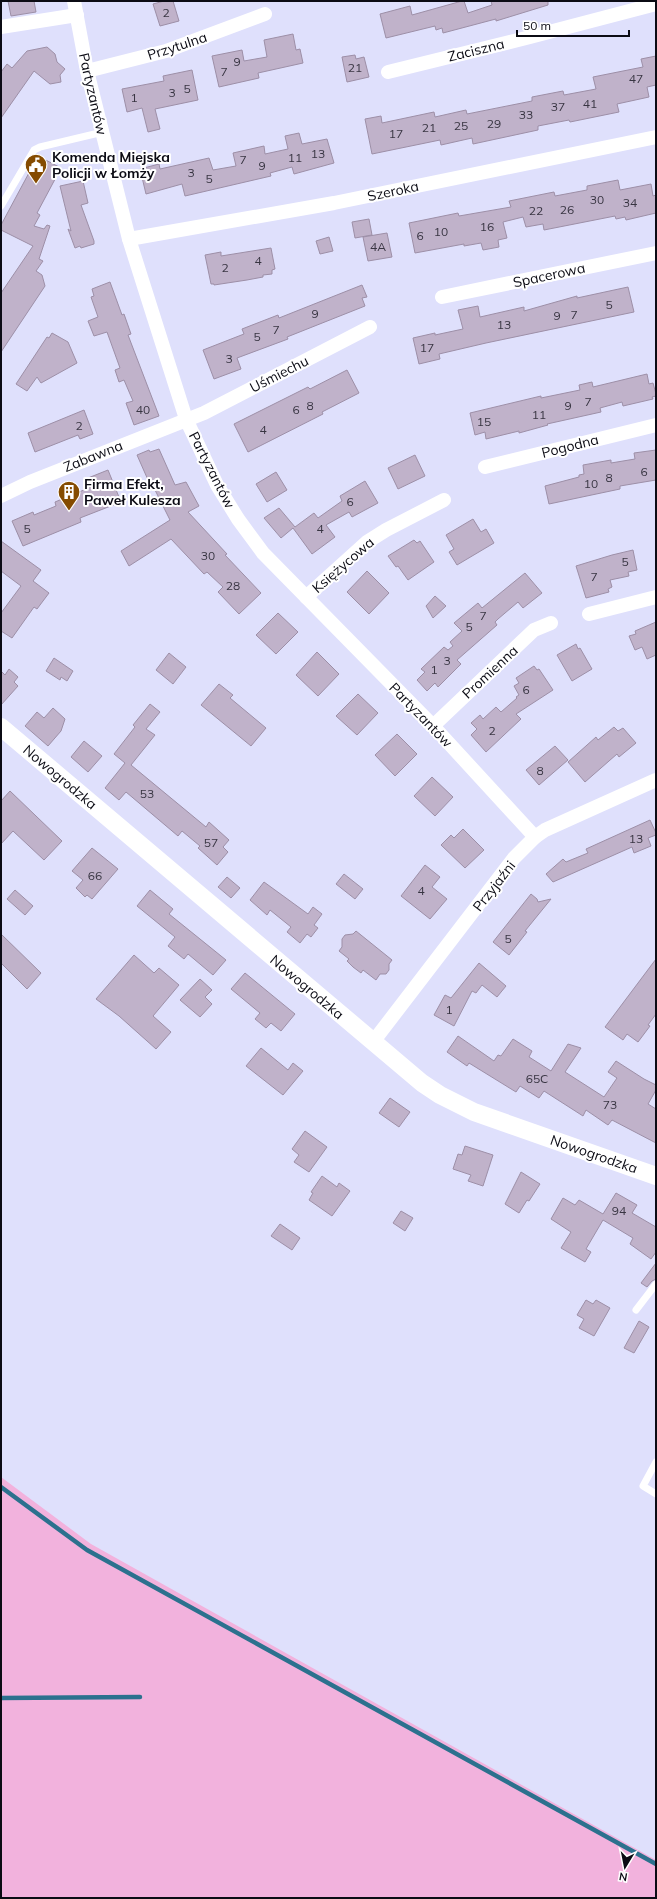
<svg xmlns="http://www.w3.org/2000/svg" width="657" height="1899" font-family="Mulish,sans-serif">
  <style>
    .green { fill: #f2b2dd }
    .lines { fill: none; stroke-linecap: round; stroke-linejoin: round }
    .stream { stroke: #2c718e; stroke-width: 4.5 }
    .building { fill: #c0b2ca; stroke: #9d8fa7 }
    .service { stroke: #fff; stroke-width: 7 }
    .minor { stroke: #fff; stroke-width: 14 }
    .tertiary { stroke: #fff; stroke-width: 18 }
    .labels { text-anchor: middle; stroke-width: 4; stroke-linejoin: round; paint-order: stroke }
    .number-label { font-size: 12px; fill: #383542 }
    .street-label { font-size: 14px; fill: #0b0b14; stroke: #fff }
    .poi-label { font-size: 14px; font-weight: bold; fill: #0b0b14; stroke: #fff; text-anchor: start }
  </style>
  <rect width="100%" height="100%" fill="#dfe0fc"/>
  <path class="green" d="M1,1477L91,1544L656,1860V1898H1Z"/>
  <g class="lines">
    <g class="stream">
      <path d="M1,1487L87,1550L656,1864"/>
      <path d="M1,1698L140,1697"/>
    </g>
  </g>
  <g class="building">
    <path d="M8,1H34L36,12L11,16Z"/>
    <path d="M164,1H173L179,21L160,26L153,4Z"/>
    <path d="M462,1H464L468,13L492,5L491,1H548V5L496,21V19L492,20L443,33L442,28L436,30L435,26L386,38L380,14L410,6L412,15Z"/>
    <path d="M293,34L296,50L300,49L303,63L258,73L259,78L219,87L212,56L242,50L244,61L267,57L264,40Z"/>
    <path d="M47,47L55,54L57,62L65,69L60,75L61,82L50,84L34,71L1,118V72L7,64L12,68L27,51Z"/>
    <path d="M355,55L356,59L364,57L369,77L347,82L342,57Z"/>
    <path d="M656,56V85L647,87L649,97L617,104L619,112L570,122L569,120L538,126V130L473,144L472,138L441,145L440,140L372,154L365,119L381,116L382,123L434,112L435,117L466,110L467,114L532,101V97L563,91L564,95L596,89L593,77L643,67L641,59Z"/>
    <path d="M192,70L198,100L155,109L160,129L148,132L142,108L127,112L122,89L164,81L163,76Z"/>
    <path d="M299,133L302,144L327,139L334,163L294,174L292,167L270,173L271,176L185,196L182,184L146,194L140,169L159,164L160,169L209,158L213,170L236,166L233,153L264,146L265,154L288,149L285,136Z"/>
    <path d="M38,156L61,168L37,213L40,215L34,226L44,229L47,225L50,226L39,259L43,261L36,271L42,275L45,286L1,352V293L33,246L1,230V225Z"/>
    <path d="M618,180L620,190L651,184L653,196L656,195V213L626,220L625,217L616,219L615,216L544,230L543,224L526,227L523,217L503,222L507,238L498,240L499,247L483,250L481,243L464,246V244L415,253L409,223L458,213L459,216L511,207L509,201L554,192L555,196L587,190V186Z"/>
    <path d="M83,181L88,203L81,205L94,241V244L81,248L80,246L75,248L68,229L71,231L60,186Z"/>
    <path d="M369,219L372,235L355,238L352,222Z"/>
    <path d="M387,233L392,257L368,261L363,237Z"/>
    <path d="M329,237L333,251L320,254L316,241Z"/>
    <path d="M271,248L275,269L272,270V274L263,275V277L247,280L214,285V284H211L205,255L221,252V256Z"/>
    <path d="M110,282L122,315L124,314L131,334L128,335L159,416L134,425L126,403L133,401L124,380L119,382L115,370L120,368L107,332L94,336L88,321L98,317L91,297L94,296L92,289Z"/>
    <path d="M362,285L367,297L362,298L365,306L287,337L288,339L237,358L241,369L214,379L203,350L244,334L242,329L278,315L279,318Z"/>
    <path d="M628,287L634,312L486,343L439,354L440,359L419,364L413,338L435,333V335L463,329L458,310L478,306L480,317L524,307V311L577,296V298Z"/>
    <path d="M52,333L68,342L77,363L41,383L37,377L27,391L16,384L47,337L49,338Z"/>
    <path d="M347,370L359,393L322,412L323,414L248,452L234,424L308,387L310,389Z"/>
    <path d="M647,374L649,384L653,383L656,394V396L652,397L653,399L623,406L622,402L600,408L601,412L547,424L548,425L519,433V431L486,439L485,432L475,435L470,413L541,396V398L580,390L579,385L592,382L593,387Z"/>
    <path d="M84,410L93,434L80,439L78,435L35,452L28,433Z"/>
    <path d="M159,449L175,485L186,482L199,506L188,512L227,554L225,555L261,593L239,614L218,592L223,587L207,572L204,574L171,539L129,566L121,551L170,520L154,488L152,489L137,455L149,450L150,452Z"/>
    <path d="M656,450V480L620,486V489L549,504L545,486L579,477V475L584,474L583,465L611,460V463L635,459L634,453Z"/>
    <path d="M415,455L425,476L398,489L388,468Z"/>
    <path d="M108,470L121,502L80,518L81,522L23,546L12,521L33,512L34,515L56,506L55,502L91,487L88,478Z"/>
    <path d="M276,472L287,490L267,502L256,484Z"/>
    <path d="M365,481L378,503L352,517L349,512L326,525L335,537L312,554L293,528L281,538L264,518L279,508L295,527L314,513L318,518L342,501L340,496Z"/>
    <path d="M473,519L481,532L486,529L494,543L457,565L449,552L454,549L446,535Z"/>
    <path d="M414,540L417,543L420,541L434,562L408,580L398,566L396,567L388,556Z"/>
    <path d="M1,541L41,570L33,581L49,593L37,609L34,607L12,638L1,631V613L21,586L1,571Z"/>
    <path d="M633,550L637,570L628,572L629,576L610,580L612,587L608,589L609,592L586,598L576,566L612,555Z"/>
    <path d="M367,571L389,593L369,614L347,592Z"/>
    <path d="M525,573L542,593L523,608L518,602L498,619L495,622L497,625L457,660L461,664L438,687L435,683L427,691L417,680L425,672L421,669L444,647L448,650L453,646L450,642L462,631L454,623L478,603L482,608Z"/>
    <path d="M435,596L446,606L433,618L426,606Z"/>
    <path d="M278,613L298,632L276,654L256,635Z"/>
    <path d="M656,622V655L647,659L642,647L635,650L629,636L636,634L635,631Z"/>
    <path d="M576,644L578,649L580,648L592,669L572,681L557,655Z"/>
    <path d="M317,652L339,674L318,696L296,675Z"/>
    <path d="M169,653L186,667L173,684L156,670Z"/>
    <path d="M54,658L73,671L67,681L61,677L60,680L46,671Z"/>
    <path d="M534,666L537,670L539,669L553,690L516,714L521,719L486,752L471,735L477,729L471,723L480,715L483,719L496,707L501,712L517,698L516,697L519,695L514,686L519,683L516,678Z"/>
    <path d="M9,669L18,677L14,682L18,686L1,705V671L5,675Z"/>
    <path d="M219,684L233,695L230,698L266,728L251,746L201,705Z"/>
    <path d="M358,694L378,713L357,735L336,716Z"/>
    <path d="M150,704L160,712L146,729L155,735L131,765L206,827L209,822L229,840L223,847L228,852L217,865L198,848L200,846L182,831L178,836L126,792L119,800L105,788L125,763L114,754L135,727L133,725Z"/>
    <path d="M53,708L65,719L61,731L48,746L25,726L37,712L44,718Z"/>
    <path d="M614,727L618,731L623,728L636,743L619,757L617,754L585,782L568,762L596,737L598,740Z"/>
    <path d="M397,734L417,754L395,776L375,755Z"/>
    <path d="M84,741L102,756L88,772L71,757Z"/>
    <path d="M555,746L568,760L539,785L526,770Z"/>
    <path d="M432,777L453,797L435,816L414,796Z"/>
    <path d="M10,791L62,841L44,860L13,831L1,844V801Z"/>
    <path d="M650,820L656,833V835L648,838L651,846L634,853L632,847L553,882L546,874L563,859L566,862L588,853L586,849Z"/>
    <path d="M463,829L484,850L465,868L441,845L451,835L454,838Z"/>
    <path d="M92,848L118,869L92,899L87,895L85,897L76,888L83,880L72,871Z"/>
    <path d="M425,865L440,877L432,887L447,899L430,919L401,896Z"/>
    <path d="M344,874L363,889L355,899L336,884Z"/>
    <path d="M227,877L240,888L231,898L218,887Z"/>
    <path d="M264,882L308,914L313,907L322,914L314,925L318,928L311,937L307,934L300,943L287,932L291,927L270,910L267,915L250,900Z"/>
    <path d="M15,890L33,906L25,915L7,899Z"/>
    <path d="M150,890L173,909L169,914L226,960L213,975L188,954L184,959L168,946L175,937L137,906Z"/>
    <path d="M531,894L537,899L538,902L551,899L525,931L527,932L509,955L493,942Z"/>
    <path d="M356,931L392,960L389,964V970L386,974H380L376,980L363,970L361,973L353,967L347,961L349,959L339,951L342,947V939L345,935L353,934Z"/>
    <path d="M1,934L41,973L27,989L1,963Z"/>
    <path d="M134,955L154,973L159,968L179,985L153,1016L171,1032L156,1049L119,1016L96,999Z"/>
    <path d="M656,959V1014L648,1025L650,1026L638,1042L627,1034L623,1040L605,1027Z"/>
    <path d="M479,963L506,986L497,997L482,985L476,993L472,991L454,1026L434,1015L445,995L451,998Z"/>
    <path d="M245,973L295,1014L281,1031L271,1023L266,1028L255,1019L260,1013L231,989Z"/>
    <path d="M200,979L212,990L205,997L212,1004L200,1017L180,1000Z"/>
    <path d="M458,1036L494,1061L498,1055L501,1056L513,1039L532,1051L529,1057L551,1071L568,1044L581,1048L565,1072L604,1097L617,1078L608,1072L616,1061L644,1079L656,1085V1090L648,1104L656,1109V1143L612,1120L608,1125L586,1110L583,1116L544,1091L539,1098L520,1086L516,1092L469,1063L467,1066L447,1052Z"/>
    <path d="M261,1048L288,1070L293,1063L303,1071L283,1095L246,1066Z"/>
    <path d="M390,1098L410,1112L399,1127L379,1113Z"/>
    <path d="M305,1131L327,1147L309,1172L294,1162L299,1155L292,1149Z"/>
    <path d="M465,1146L493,1155L483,1186L468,1181L471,1175L453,1169L458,1154L462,1155Z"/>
    <path d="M521,1172L540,1184L529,1201L527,1200L519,1213L505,1204Z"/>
    <path d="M322,1176L337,1187L339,1183L350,1191L332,1216L309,1200L313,1193L311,1192Z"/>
    <path d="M616,1193L637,1205L632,1213L656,1227V1252L651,1259L630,1244L633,1238L603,1220L586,1249L591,1252L585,1262L561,1248L571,1232L551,1219L563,1198L575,1205L579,1200L603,1214Z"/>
    <path d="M401,1211L413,1218L405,1231L393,1223Z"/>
    <path d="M280,1224L300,1238L292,1250L271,1236Z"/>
    <path d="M656,1263V1279L652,1281L647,1287L641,1283Z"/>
    <path d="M586,1300L593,1304L596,1300L610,1308L594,1336L579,1328L584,1319L577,1315Z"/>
    <path d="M639,1321L649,1327L634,1353L624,1348Z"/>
  </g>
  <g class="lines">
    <g class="service">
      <path d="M1,206L34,150L40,147L103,132"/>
      <path d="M636,1310L656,1284"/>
      <path d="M656,1462L643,1486L656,1494"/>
    </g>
    <g class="minor">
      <path d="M74,1L87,71L129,239L186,419L217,485L238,519L263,553L433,726L535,837"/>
      <path d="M1,27L77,15"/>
      <path d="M87,71L166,51L265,14"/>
      <path d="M388,72L530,37L656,4"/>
      <path d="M129,239L334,203L656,137"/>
      <path d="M442,297L656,253"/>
      <path d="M485,467L656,425"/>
      <path d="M1,496L30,482L204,413L370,327"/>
      <path d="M306,597L367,542L386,530L444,500"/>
      <path d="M589,614L656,597"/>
      <path d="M433,726L534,630L551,623"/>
      <path d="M373,1042L514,858L535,837L545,830L656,780"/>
    </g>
    <path class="tertiary" d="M1,727L422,1083L440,1095L474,1112L656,1176"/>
  </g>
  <defs>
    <g id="civic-pin" transform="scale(1.15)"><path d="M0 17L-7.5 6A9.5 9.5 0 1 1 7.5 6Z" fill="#854b00" stroke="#fff"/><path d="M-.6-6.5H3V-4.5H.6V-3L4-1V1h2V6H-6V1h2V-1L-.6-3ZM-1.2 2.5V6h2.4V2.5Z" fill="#fff"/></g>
    <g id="building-pin" transform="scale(1.15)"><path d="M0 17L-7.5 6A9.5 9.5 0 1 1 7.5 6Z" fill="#854b00" stroke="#fff"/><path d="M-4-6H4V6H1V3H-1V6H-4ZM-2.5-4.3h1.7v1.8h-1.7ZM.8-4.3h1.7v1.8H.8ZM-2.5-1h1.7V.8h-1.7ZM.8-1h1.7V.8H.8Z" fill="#fff"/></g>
  </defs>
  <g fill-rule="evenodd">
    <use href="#civic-pin" x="36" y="165"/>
    <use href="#building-pin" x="69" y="492"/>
  </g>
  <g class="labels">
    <g class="number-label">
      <text x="166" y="17">2</text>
      <text x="237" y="66">9</text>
      <text x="355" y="72">21</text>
      <text x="224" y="76">7</text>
      <text x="636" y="83">47</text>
      <text x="187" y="93">5</text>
      <text x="172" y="97">3</text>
      <text x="134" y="102">1</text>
      <text x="590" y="108">41</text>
      <text x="558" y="111">37</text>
      <text x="526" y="119">33</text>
      <text x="494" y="128">29</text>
      <text x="461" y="130">25</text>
      <text x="429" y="132">21</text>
      <text x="396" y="138">17</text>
      <text x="318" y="158">13</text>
      <text x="295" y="162">11</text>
      <text x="243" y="164">7</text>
      <text x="262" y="170">9</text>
      <text x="191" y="177">3</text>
      <text x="209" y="183">5</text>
      <text x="597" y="204">30</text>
      <text x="630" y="207">34</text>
      <text x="567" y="214">26</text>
      <text x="536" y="215">22</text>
      <text x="487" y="231">16</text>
      <text x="441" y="236">10</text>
      <text x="420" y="240">6</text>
      <text x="378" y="251">4A</text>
      <text x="258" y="265">4</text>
      <text x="225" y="272">2</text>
      <text x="609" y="309">5</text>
      <text x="315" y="318">9</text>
      <text x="574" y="319">7</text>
      <text x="557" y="320">9</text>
      <text x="504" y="329">13</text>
      <text x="276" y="334">7</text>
      <text x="257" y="341">5</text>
      <text x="427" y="352">17</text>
      <text x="229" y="363">3</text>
      <text x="588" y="406">7</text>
      <text x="310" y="410">8</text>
      <text x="568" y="410">9</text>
      <text x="143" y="414">40</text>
      <text x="296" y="414">6</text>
      <text x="539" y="419">11</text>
      <text x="484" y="426">15</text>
      <text x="79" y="430">2</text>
      <text x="263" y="434">4</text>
      <text x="644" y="476">6</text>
      <text x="609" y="482">8</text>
      <text x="591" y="488">10</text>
      <text x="350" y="506">6</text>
      <text x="27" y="533">5</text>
      <text x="320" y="533">4</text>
      <text x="208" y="560">30</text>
      <text x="625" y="566">5</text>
      <text x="594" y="581">7</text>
      <text x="233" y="590">28</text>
      <text x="483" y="620">7</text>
      <text x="469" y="631">5</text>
      <text x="447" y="665">3</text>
      <text x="434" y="674">1</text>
      <text x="526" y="694">6</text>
      <text x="492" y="735">2</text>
      <text x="540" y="775">8</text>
      <text x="147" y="798">53</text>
      <text x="636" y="843">13</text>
      <text x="211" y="847">57</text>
      <text x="95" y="880">66</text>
      <text x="421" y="895">4</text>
      <text x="508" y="943">5</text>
      <text x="449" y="1014">1</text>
      <text x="537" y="1083">65C</text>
      <text x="610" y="1109">73</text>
      <text x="619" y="1215">94</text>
    </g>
    <g class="street-label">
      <text transform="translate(177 46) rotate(-18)" y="5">Przytulna</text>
      <text transform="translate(476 50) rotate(-14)" y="5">Zaciszna</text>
      <text transform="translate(93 94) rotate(77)" y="5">Partyzantów</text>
      <text transform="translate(393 191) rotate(-12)" y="5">Szeroka</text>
      <text transform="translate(549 275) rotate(-12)" y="5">Spacerowa</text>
      <text transform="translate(279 374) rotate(-27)" y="5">Uśmiechu</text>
      <text transform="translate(570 446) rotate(-14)" y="5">Pogodna</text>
      <text transform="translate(93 456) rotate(-22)" y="5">Zabawna</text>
      <text transform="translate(212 470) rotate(63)" y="5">Partyzantów</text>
      <text transform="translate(343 565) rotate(-41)" y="5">Księżycowa</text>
      <text transform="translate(490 672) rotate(-43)" y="5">Promienna</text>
      <text transform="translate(421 715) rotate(46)" y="5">Partyzantów</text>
      <text transform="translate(60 777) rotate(40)" y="5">Nowogrodzka</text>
      <text transform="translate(494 886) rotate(-52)" y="5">Przyjaźni</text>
      <text transform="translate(307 987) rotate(40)" y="5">Nowogrodzka</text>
      <text transform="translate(594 1154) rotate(19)" y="5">Nowogrodzka</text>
    </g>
    <g class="poi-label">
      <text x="52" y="162">Komenda Miejska<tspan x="52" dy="16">Policji w Łomży</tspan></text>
      <text x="84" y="489">Firma Efekt,<tspan x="84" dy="16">Paweł Kulesza</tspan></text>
    </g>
  </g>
  <rect width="657" height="1899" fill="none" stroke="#0b0b14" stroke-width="4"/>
  <g transform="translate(625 1867) rotate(190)" stroke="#ffffff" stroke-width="3" paint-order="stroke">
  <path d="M0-3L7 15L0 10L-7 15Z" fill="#0b0b14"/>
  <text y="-6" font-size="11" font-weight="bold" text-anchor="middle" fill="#0b0b14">N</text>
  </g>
  <path d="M517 30v6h112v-6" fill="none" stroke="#0b0b14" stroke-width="2"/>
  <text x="523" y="30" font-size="12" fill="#0b0b14" stroke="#ffffff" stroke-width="3" paint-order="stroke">50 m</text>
</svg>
